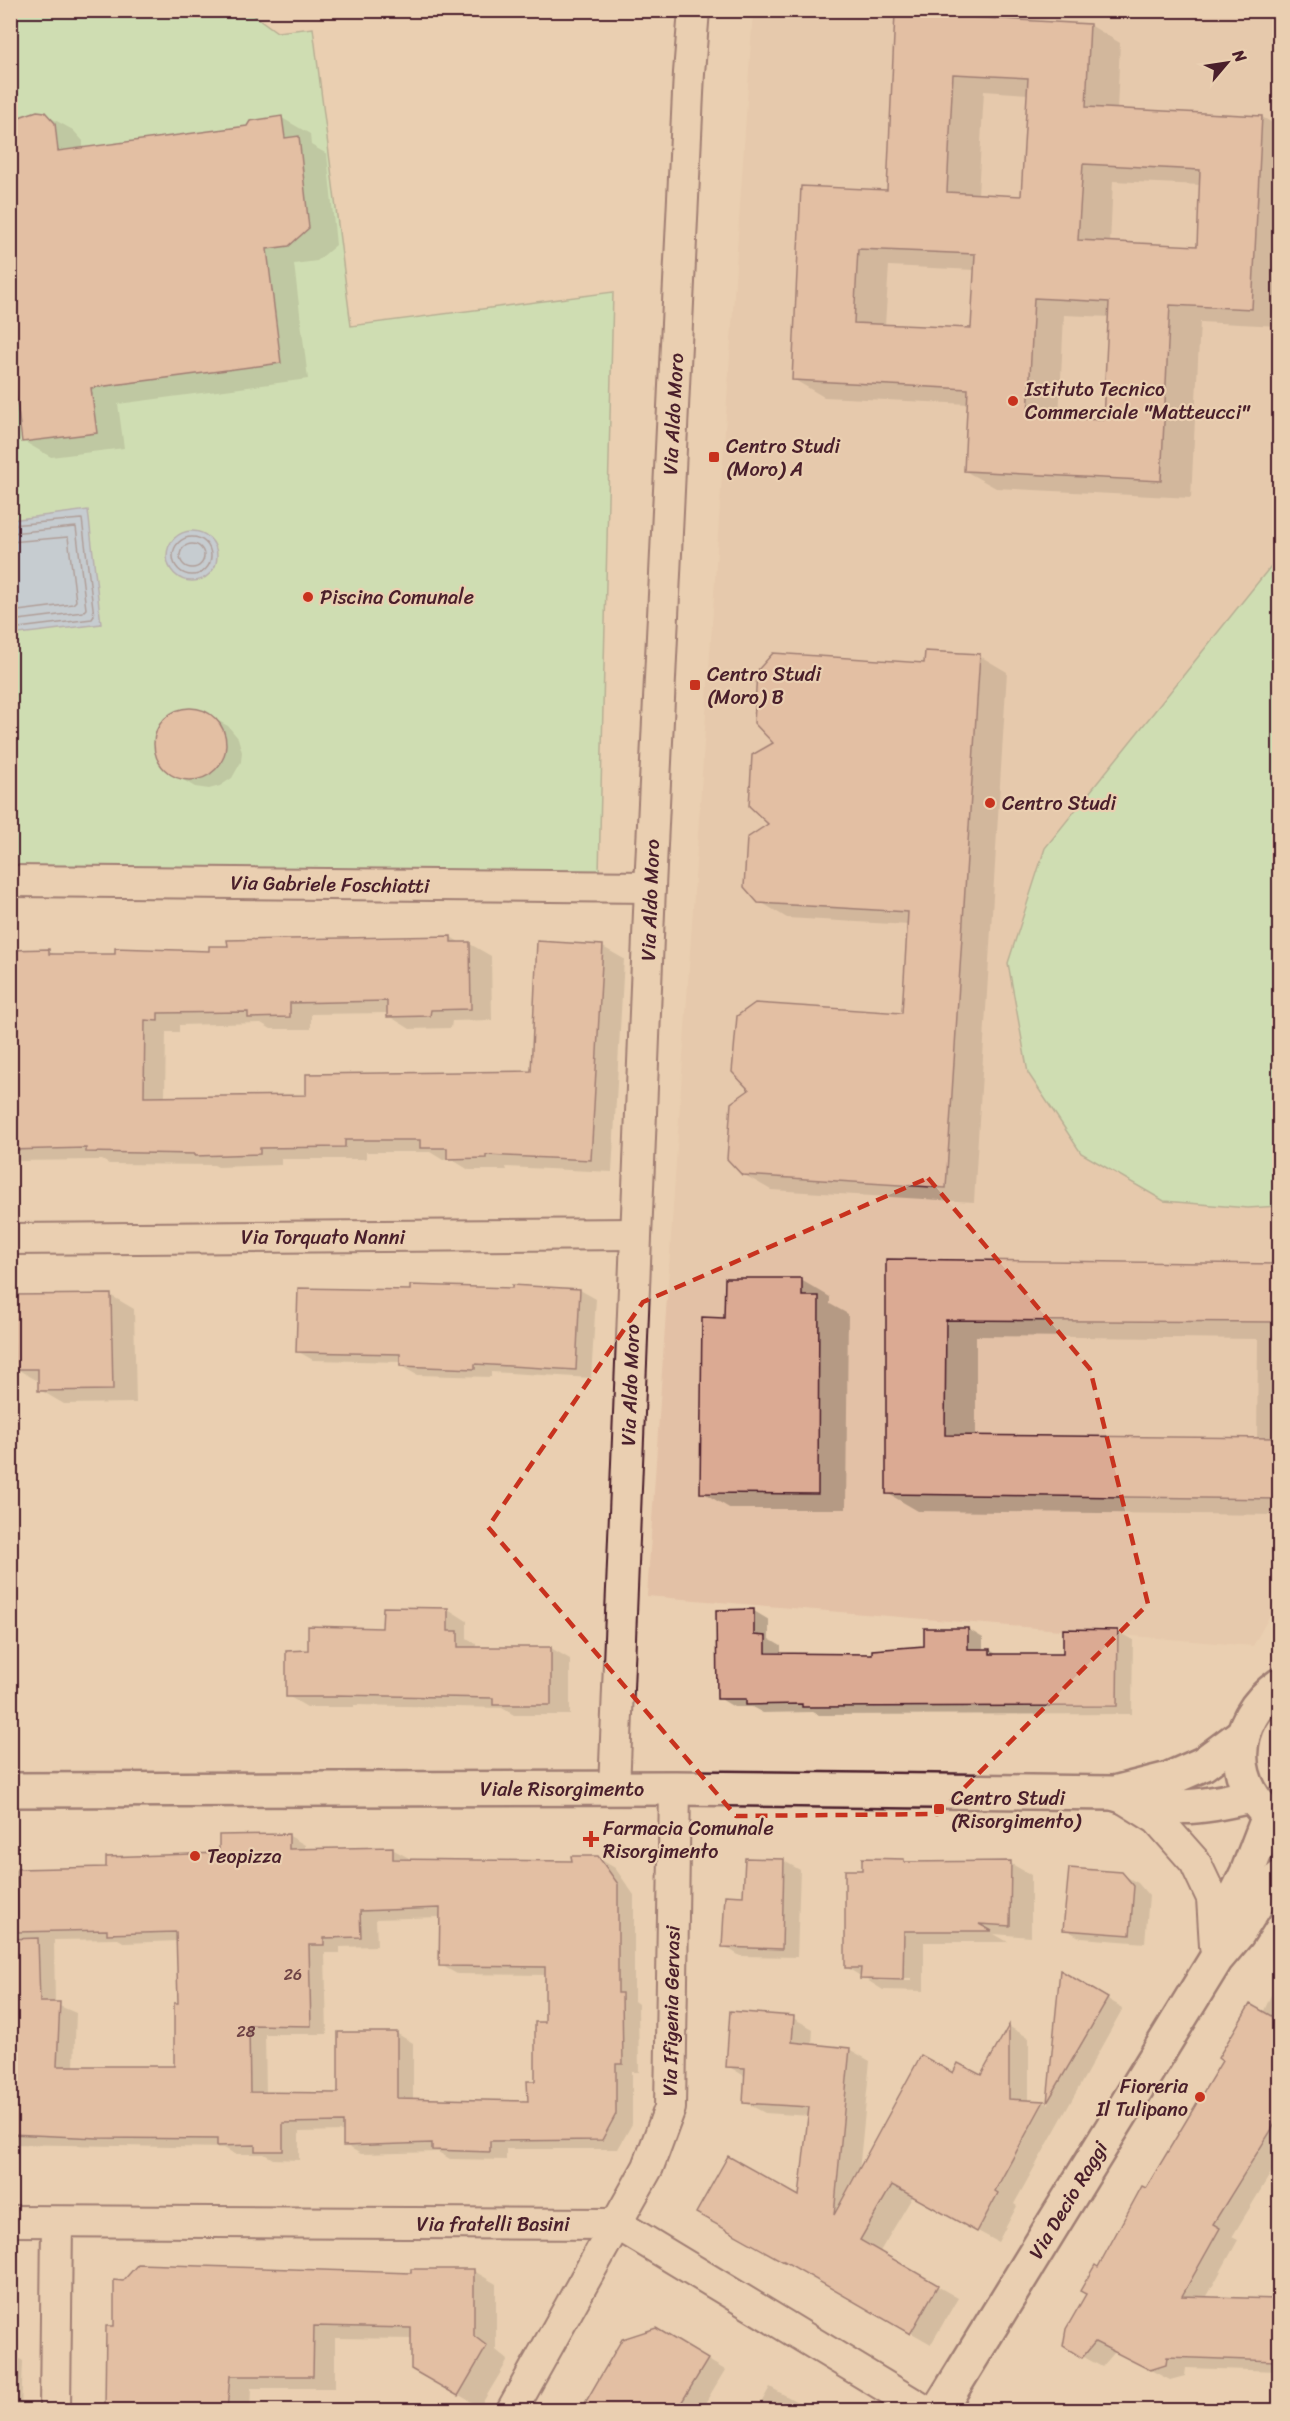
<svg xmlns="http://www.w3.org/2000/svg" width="1290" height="2421" font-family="Sriracha,sans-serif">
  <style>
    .built { fill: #e3c1a6 }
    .green { fill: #b0eeb4; stroke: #7d8670; stroke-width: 1.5 }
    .water { fill: #9cc8f6; stroke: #7b84a5; stroke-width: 1.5 }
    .shadow { fill: #0003; fill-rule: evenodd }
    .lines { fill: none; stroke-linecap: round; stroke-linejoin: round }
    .shore { stroke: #6b637c; stroke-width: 1.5 }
    .building { fill: #dbaa93; stroke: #4a1f2b; stroke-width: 1.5; fill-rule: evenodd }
    .street-casing { stroke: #4a1f2b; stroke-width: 34 }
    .secondary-casing { stroke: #4a1f2b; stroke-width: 38 }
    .street { stroke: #eacfb1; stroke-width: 30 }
    .secondary { stroke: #eacfb1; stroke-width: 33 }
    .marked { fill: none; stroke: #c8321e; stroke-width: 4.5; stroke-dasharray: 12 8; stroke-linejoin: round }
    .poi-dot { fill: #c8321e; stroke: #eacfb1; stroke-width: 2 }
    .labels { text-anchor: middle; stroke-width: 4.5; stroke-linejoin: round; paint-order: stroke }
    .number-label { font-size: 16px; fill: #6e4245 }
    .poi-label { font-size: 20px; fill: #4a1f2b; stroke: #eacfb1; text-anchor: start }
    .street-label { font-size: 20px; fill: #4a1f2b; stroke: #eacfb1 }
  </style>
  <rect width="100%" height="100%" fill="#eacfb1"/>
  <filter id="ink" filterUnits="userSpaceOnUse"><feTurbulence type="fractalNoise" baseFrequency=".0167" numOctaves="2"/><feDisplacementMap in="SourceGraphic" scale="12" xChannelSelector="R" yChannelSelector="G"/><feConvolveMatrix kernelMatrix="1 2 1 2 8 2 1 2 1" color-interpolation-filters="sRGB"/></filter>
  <g filter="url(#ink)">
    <path class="built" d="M753,11H1279V1599L1253,1646L647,1596Z"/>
    <g class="green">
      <path d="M11,11H248L277,32L313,28L351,326L613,292L599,873L11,867Z"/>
      <path d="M1279,556V1206L1248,1208L1164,1201L1081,1153L1028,1073L1008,963L1045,848Z"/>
    </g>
    <g class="water">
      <path d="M88,510L101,624L11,635V520Z"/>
      <circle cx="192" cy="556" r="25"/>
    </g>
    <g class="shadow">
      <path d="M897,15L1090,25L1120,43L1117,110L1262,117L1280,127V326L1200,322L1191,498L996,488L965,471L969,404L824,397L793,379L803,187L888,191ZM984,91L1028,94L1023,197L978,195ZM1113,181L1201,185L1198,247L1110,243ZM889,266L975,270L972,329L885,325ZM1064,315L1110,317L1105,422L1059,419Z"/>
      <path d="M44,114L73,130L83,141V149L248,128L282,118L310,134L311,145L327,154L336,245L317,261L294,264L308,379L118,404L124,448L51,457L23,441L18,398L10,399V131Z"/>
      <path d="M980,656L1007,672L974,1202L771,1190L743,1174L752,1091L903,1014L909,925L787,918L759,901L770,824L925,665Z"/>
      <path d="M187,710L202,711L211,717L228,726L238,738L242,752L241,762L232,778L220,786L209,789L195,787L168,771L159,761L155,750L156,736L162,723L174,713Z"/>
      <path d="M451,937L462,944H470L491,956L492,1020L452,1021L451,1028L410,1029L389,1016V1013L311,1014V1029H271L261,1023L179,1025V1032H166L165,1098L308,1097L532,1073L603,947L624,959L612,1172L506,1167L507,1170H469L451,1159L443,1160L430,1152H366V1159H281V1165L218,1167L214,1165L109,1164L102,1160L10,1161V951H48L56,955L211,953Z"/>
      <path d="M887,1261L1280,1265V1515L918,1511L887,1493ZM976,1336L1258,1339L1257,1440L976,1437Z"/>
      <path d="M801,1280L830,1297V1304L848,1314L846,1509H731L702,1492L726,1319Z"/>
      <path d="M580,1290L596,1299L591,1378L491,1372V1377L417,1375L401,1366V1362L313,1360L297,1351L411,1291Z"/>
      <path d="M110,1295L134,1309L136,1403L64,1404L40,1390V1382L15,1368Z"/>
      <path d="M448,1609L467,1621V1638L476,1644V1648H551L570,1659V1715H514L502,1708L354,1705V1707H307L288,1696L309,1652Z"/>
      <path d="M754,1611L769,1620V1639L781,1646V1655L874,1656L925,1647L968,1629L983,1638V1650H990L999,1656H1064L1118,1632L1133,1640L1132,1714L819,1715L813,1712L763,1713L752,1707H734L719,1698Z"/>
      <path d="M288,1835L305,1845V1850L392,1849L409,1858V1861L573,1862L598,1858L615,1868L634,1895V2001L638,2004L639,2072H632V2124L618,2149H506V2160L450,2159L438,2152L361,2154L345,2145L344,2131L299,2132V2160L273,2159L264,2154H235L224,2148L10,2144V1870L107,1869L221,1855ZM441,1917V1965L457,1974L547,1975V2023L537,2082L529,2103L413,2100V2043L396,2033L339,2094H266L265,2034H327L325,1953H340V1947L377,1946L376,1919ZM118,1939L125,1943L178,1941L180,2005L175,2067H74L76,2013L55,2004L54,1940Z"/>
      <path d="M863,1859L904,1860L909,1863H1010L1031,1875V1937L994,1934L1008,1942H924V1991L883,1990L846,1967L863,1872ZM876,1978H911V1981H879Z"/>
      <path d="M784,1861L800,1870L797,1957L740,1956L724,1946L744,1898Z"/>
      <path d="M1121,1874L1138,1883L1149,1896L1145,1943L1081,1938L1065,1929Z"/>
      <path d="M1061,1972L1123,2008L1014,2204L1017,2206L998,2242L913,2196L879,2253L958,2298L931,2344L698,2212L801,2198L810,2116L765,2113L744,2102L746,2077L728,2066L793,2018L813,2029L812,2046L849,2049L870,2061L859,2172L953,2075L981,2077L1010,2027L1029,2038V2101L1044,2102L1049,2105Z"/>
      <path d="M1280,1975V2158L1232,2237L1238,2240L1206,2298L1280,2300V2371L1186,2368L1185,2376L1170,2380L1115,2352L1102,2367L1064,2346L1098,2269L1146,2190L1263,2013Z"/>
      <path d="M474,2271L496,2284V2350L508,2360L480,2407L412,2368V2339L335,2338V2388H251L250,2410H107L108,2328L413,2275Z"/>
      <path d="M656,2329L725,2370L701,2410H583L624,2340Z"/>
      <path d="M10,2353L23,2361L21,2410H10Z"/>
      <path d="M770,2387L812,2410H757Z"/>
    </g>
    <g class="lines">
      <g class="shore">
        <path d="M10,525L82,519L94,616L92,619L10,629"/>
        <path d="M10,533L76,527L86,609L83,612L10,621"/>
        <circle cx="192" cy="556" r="19"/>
        <path d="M10,542L68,537L76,601L73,604L10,612"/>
        <circle cx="192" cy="556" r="12"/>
      </g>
    </g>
    <g class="building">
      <path d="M895,13L1090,24L1086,107L1262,116L1252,309L1170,305L1161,481L964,471L968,389L792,380L801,186L887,190ZM953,74L1028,78L1021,196L947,192ZM1083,164L1200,170L1197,246L1078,240ZM858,249L975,254L971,328L854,323ZM1034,298L1109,302L1103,420L1028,416Z"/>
      <path d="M37,111L45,112L55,123L58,151L247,126L250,121L282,116L285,138L299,136L309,228L289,246L267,249L281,363L91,388L97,433L22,442L14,379L10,380V129L22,116Z"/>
      <path d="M925,651L980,654L946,1188L742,1175L727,1159L731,1103L749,1090L732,1072L737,1016L755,1003L902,1013L908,912L758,903L744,887L747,838L768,824L749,806L752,755L773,743L754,723L757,671L773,653L924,663Z"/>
      <circle cx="190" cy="744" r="36"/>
      <path d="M451,936V942H470L471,1009L431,1010L430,1016L387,1017V1001L290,1003V1017L248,1018V1012L158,1013V1021L145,1020L144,1097L306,1095V1074L531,1071L537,941L603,945L591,1160L486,1155V1158L447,1159V1148H420V1140H345V1147L260,1148V1154L195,1156V1154L86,1152V1148L10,1150V950L49,949V954H115V948L209,951V946H228L227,940Z"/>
      <path d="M886,1259L1280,1264V1322L946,1320L945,1435L1280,1438V1499L886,1494Z"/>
      <path d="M725,1278H802V1296H819L818,1494L700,1493L702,1317L724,1318Z"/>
      <path d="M410,1285L512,1288V1285L580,1289L576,1370L475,1364V1369L400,1366V1354L296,1352L298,1288L410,1290Z"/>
      <path d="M111,1294L113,1390L38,1391V1369H14L12,1295Z"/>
      <path d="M383,1607L448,1608V1631H458V1647H551V1705H493V1698L336,1695V1697H286V1651L308,1650V1626L382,1628Z"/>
      <path d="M754,1609V1635L766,1636V1653L872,1654V1650L924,1646V1628H968V1649H990V1654H1063V1629L1118,1630L1117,1706L802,1707V1704L746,1705V1699H717L716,1610Z"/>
      <path d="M289,1834V1849L393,1847V1859L572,1861L571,1856H598L618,1884V1993H622L623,2064H616V2114L602,2140L490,2141V2152L432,2150V2143L343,2146V2122L283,2123V2151H255V2145L217,2146V2139L98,2138L10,2134V1939L38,1938L40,2002H60L57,2066H174V2003H178L176,1932L107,1934V1930L18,1932L17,1869L106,1867V1857L219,1853V1835ZM440,1908L439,1966L545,1967V2022H535V2081H527L528,2101L397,2098V2032H338V2093L250,2092L249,2025L311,2026L309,1945H324V1938L361,1937L360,1911Z"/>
      <path d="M745,1858L784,1859L782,1949L722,1947L725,1895L743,1896Z"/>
      <path d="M862,1858L904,1859V1862L1011,1861L1010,1926L979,1924L992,1931H904L903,1980L860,1979L861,1968H845V1870H862Z"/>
      <path d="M1069,1868L1122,1872L1134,1886L1130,1935L1063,1930Z"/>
      <path d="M1060,1970L1108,1998L1047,2103Z"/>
      <path d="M1250,2004L1280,2021V2116L1213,2224L1220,2228L1182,2296L1276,2299L1275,2361L1167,2357L1166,2365L1150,2370L1095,2342L1082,2358L1063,2346L1066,2329L1086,2294L1080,2291L1095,2265L1098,2267L1142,2186L1146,2188L1222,2061L1218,2058Z"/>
      <path d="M730,2011L794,2016L792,2042L850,2048L834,2215L921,2055L953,2073L958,2063L981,2075L1009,2025V2099L1044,2101L995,2191L998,2193L977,2232L892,2185L860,2240L938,2285L910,2334L784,2261V2262L696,2213L728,2156L799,2196L809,2107L743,2103L745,2068L726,2067Z"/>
      <path d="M138,2264L411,2273V2269H474V2336L487,2346L458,2396L411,2369V2328L314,2326L313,2376H230L227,2410H105L106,2326H114V2280L123,2281Z"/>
      <path d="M656,2328L708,2359L677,2410H581L622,2339Z"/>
    </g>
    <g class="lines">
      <g class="street-casing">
        <g id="street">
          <path d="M10,881L650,887"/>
          <path d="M10,1239L636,1234"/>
          <path d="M614,1789L650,887L689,73L694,10"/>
          <path d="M1125,1799L1157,1819L1195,1862L1212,1898L1215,1946"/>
          <path d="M10,2221L617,2224L924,2410"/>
          <path d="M55,2410L57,2222"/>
          <path d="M512,2410L648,2167L670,2108L675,1788"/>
        </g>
      </g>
      <g class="secondary-casing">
        <g id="secondary">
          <path d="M1280,1685C1229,1720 1226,1788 1280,1823"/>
          <path d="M10,1790L675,1788L1114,1793L1169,1779L1203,1764L1242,1735"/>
          <path d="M1116,1794C1172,1812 1195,1809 1251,1796"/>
          <path d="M1225,1925L1228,1912L1247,1873L1269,1816"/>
          <path d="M939,2410L1216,1959L1238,1933L1260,1898L1280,1878"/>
        </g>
      </g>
      <use href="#street" class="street"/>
      <use href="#secondary" class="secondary"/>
    </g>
  </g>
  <path d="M0 0H1290V2421H0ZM928,1178L1090,1369L1148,1604L938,1814L736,1816L488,1527L643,1302Z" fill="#eacfb1" fill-opacity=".55" fill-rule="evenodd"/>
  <path class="marked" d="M928,1178L1090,1369L1148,1604L938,1814L736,1816L488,1527L643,1302Z"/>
  <g class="poi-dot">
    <circle cx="1013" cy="401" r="6"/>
    <rect x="708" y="451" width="12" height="12" rx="3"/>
    <circle cx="308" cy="597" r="6"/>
    <rect x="689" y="679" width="12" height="12" rx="3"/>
    <circle cx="990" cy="803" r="6"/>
    <rect x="933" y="1803" width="12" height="12" rx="3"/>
    <path d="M588 1830h6v6h6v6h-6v6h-6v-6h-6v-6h6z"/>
    <circle cx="195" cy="1856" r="6"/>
    <circle cx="1200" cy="2097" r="6"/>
  </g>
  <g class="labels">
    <g class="number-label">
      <text x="293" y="1980">26</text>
      <text x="246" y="2037">28</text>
    </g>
    <g class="poi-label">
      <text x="1025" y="396">Istituto Tecnico<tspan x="1025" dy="23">Commerciale "Matteucci"</tspan></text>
      <text x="726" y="453">Centro Studi<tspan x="726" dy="23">(Moro) A</tspan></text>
      <text x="320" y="604">Piscina Comunale</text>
      <text x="707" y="681">Centro Studi<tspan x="707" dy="23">(Moro) B</tspan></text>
      <text x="1002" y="810">Centro Studi</text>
      <text x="951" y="1805">Centro Studi<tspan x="951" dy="23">(Risorgimento)</tspan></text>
      <text x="603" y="1835">Farmacia Comunale<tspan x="603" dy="23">Risorgimento</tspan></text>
      <text x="207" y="1863">Teopizza</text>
      <text x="1188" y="2093" text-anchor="end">Fioreria<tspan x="1188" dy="23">Il Tulipano</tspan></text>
    </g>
    <g class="street-label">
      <text transform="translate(673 414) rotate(-87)" y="7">Via Aldo Moro</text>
      <text transform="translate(330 884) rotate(1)" y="7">Via Gabriele Foschiatti</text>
      <text transform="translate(650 900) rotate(-88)" y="7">Via Aldo Moro</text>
      <text x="323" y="1244">Via Torquato Nanni</text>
      <text transform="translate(630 1385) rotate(-88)" y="7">Via Aldo Moro</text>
      <text x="562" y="1796">Viale Risorgimento</text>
      <text transform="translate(671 2011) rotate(-89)" y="7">Via Ifigenia Gervasi</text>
      <text transform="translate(1068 2200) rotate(-59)" y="7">Via Decio Raggi</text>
      <text x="493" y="2231">Via fratelli Basini</text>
    </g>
  </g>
  <rect width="1290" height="2421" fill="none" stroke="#eacfb1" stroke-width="36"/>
  <rect x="18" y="18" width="1254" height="2385" fill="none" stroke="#4a1f2b" stroke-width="2" filter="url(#ink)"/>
  <g transform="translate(1227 63) rotate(61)" stroke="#eacfb1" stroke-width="4.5" paint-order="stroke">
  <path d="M0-4.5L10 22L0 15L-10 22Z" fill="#4a1f2b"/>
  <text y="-9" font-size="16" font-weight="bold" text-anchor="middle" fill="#4a1f2b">N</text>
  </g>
</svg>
